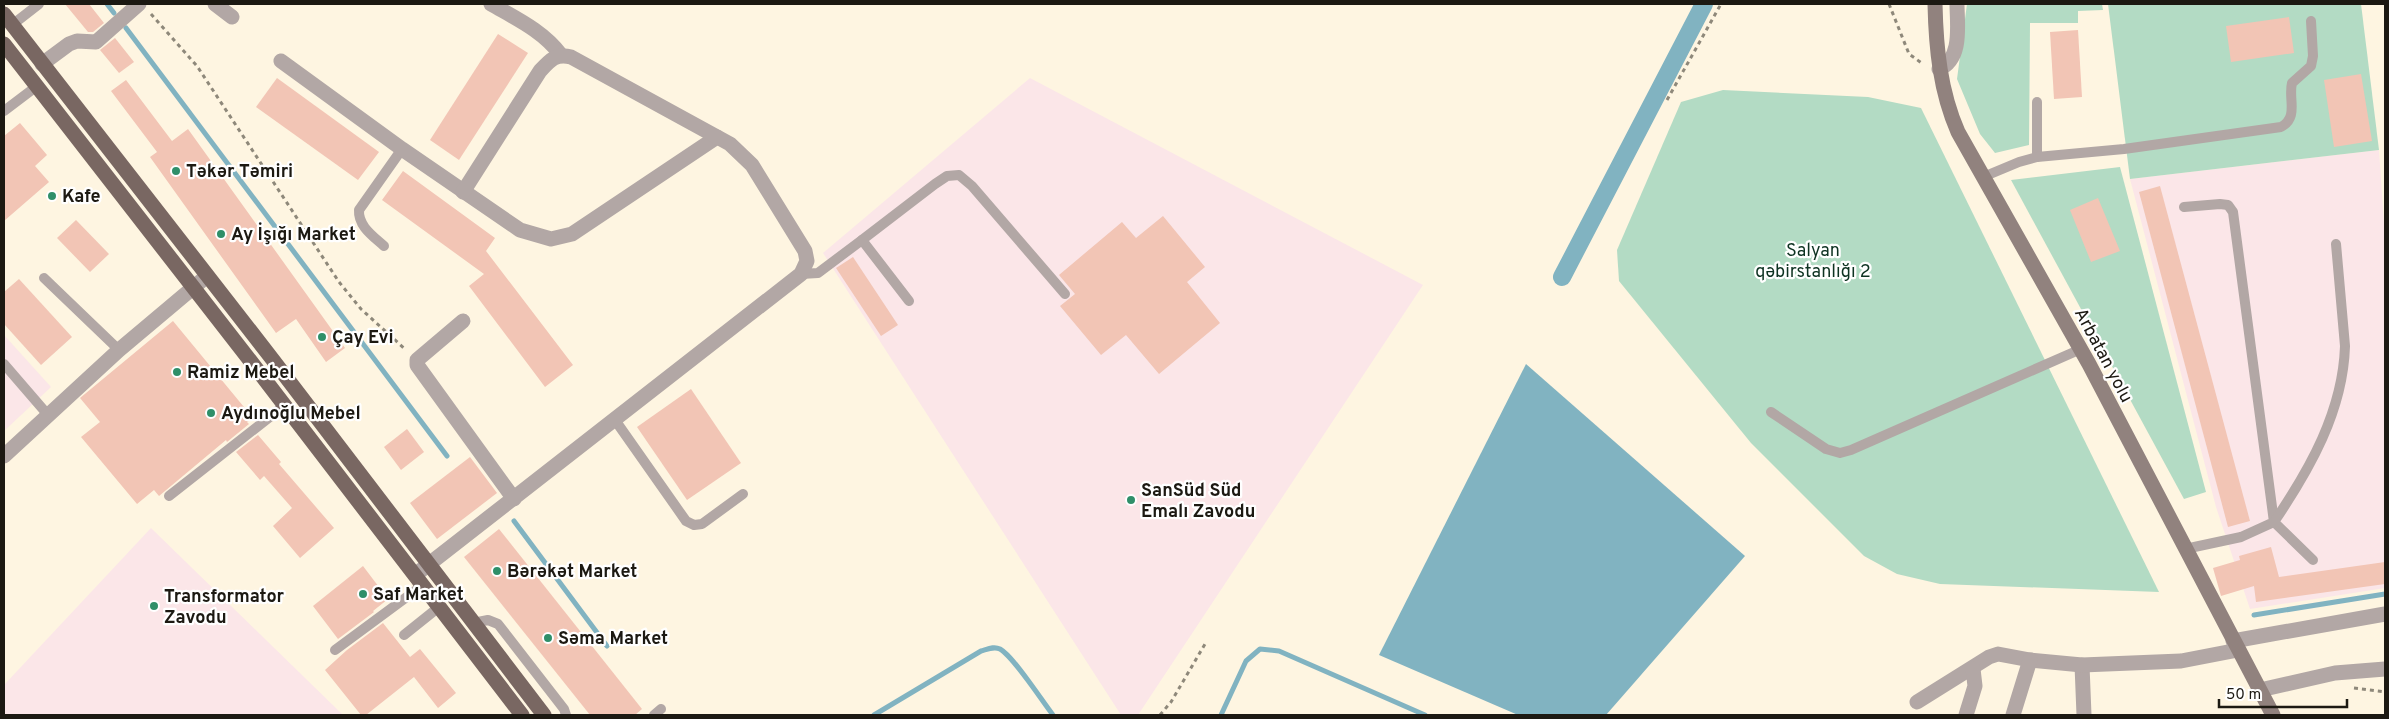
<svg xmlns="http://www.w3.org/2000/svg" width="2389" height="719" font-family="Overpass,sans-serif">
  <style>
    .industrial { fill: #fbe6e8 }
    .green { fill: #b3dbc4 }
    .water { fill: #81b3c1 }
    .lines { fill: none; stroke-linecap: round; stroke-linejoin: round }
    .stream { stroke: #81b3c1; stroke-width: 5 }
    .canal { stroke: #81b3c1; stroke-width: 18 }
    .building { fill: #f2c5b5 }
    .path { stroke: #8e887a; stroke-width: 3; stroke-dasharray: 4 4; stroke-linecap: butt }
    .service { stroke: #b2a7a5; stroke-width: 10 }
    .minor { stroke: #b2a7a5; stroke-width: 15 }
    .secondary { stroke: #91827e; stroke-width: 15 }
    .primary { stroke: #796762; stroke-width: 15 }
    .poi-dot { fill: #2f8f69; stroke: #fff; stroke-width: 2 }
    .labels { text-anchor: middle; stroke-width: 4.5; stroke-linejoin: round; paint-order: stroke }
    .poi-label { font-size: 18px; font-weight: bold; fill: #1c1912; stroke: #fff; text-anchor: start }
    .park-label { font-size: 18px; fill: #0e3322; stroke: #fff }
    .street-label { font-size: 18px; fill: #1c1912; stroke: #fff }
  </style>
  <rect width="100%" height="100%" fill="#fef5e1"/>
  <g class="industrial">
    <path d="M1030,78L1423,285L1138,715H1121L823,253Z"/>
    <path d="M2379,150L2385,239V588L2250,609L2216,507L2130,179Z"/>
    <path d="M4,335L51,387L4,431Z"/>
    <path d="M151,528L343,715H4V685Z"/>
  </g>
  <g class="green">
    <path d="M1967,4H2102L2103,10L2078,11V23H2030L2029,145L1995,153L1980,134L1957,79Z"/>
    <path d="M2108,4H2361L2379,150L2130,179Z"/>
    <path d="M1723,90L1868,97L1921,108L2159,592L1940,584L1897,574L1864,556L1751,443L1619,281L1617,250L1681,102Z"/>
    <path d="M2120,167L2206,492L2184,499L2011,180Z"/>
  </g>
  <path class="water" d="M1526,364L1745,556L1606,715H1518L1379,655Z"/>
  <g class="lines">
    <g class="stream">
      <path d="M107,4L114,13"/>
      <path d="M126,28L447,456"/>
      <path d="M514,521L607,646"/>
      <path d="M2254,615L2385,594"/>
      <path d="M874,715L981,651C988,649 994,646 1000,649C1014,657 1042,701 1053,715"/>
      <path d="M1221,715L1246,661L1260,649L1279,651L1425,715"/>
    </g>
    <path class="canal" d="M1562,277L1704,4"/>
  </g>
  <g class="building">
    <path d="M65,4H89L104,23L93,32H88Z"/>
    <path d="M2289,17L2294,53L2231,62L2226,26Z"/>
    <path d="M2078,30L2082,97L2054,99L2050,32Z"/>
    <path d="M498,34L528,53L459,160L430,140Z"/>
    <path d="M115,38L134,62L119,73L100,50Z"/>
    <path d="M2361,74L2372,141L2334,147L2324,80Z"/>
    <path d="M277,78L379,152L358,180L256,107Z"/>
    <path d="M126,80L172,141L188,129L345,348L326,362L296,319L276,333L150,157L157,152L111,91Z"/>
    <path d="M20,123L47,155L35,166L49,182L4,221V136Z"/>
    <path d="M403,171L495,238L486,251L573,365L545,387L469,286L484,274L382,200Z"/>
    <path d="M2160,186L2250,521L2228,527L2139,192Z"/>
    <path d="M2098,198L2120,251L2091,262L2070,210Z"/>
    <path d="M1163,216L1205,267L1187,282L1220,323L1159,374L1126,335L1101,355L1060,306L1075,294L1059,275L1122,222L1136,238Z"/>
    <path d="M76,220L109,254L90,272L57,238Z"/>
    <path d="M853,257L898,325L881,336L836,268Z"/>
    <path d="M19,279L72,337L41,365L4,324V292Z"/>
    <path d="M173,321L253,418L247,422L249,424L227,442L226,440L159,496L154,490L137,504L81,437L100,422L80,398Z"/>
    <path d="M691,389L741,463L687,500L637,427Z"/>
    <path d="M407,429L424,452L401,470L384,447Z"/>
    <path d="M258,435L281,462L279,464L334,528L300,558L273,526L292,508L264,476L260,480L236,452Z"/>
    <path d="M470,457L497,493L437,539L410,503Z"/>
    <path d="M499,529L642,709L635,715H590L464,557Z"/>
    <path d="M2271,547L2279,577L2385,562V584L2256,602L2254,586L2221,596L2213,568L2240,560L2239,556Z"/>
    <path d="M363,566L388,599L373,611L374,612L338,639L313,606Z"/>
    <path d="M383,623L410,657L420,649L456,693L438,708L414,677L366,715H361L325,670L347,650Z"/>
  </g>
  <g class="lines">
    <g class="path">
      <path d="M1889,4L1909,54L1923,64"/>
      <path d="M151,14L197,66L339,282L361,309L406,350"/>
      <path d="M1667,100L1721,4"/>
      <path d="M2354,688L2385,692"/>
      <path d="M1160,715L1171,702L1205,644"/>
    </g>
    <g class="service">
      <path d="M12,25L39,4"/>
      <path d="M4,111L37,86"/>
      <path d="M2037,157V102"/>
      <path d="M1983,177L2019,162L2037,157L2124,149L2281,127C2299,117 2288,99 2292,83L2311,66L2313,56L2311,21"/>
      <path d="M2184,207L2220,204L2228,205L2233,212L2274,522L2241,537L2185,549"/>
      <path d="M862,240L935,184L947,176L959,175L972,186L1065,294"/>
      <path d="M384,246C373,236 358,226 359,210L402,149"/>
      <path d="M801,274L818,273L862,240L909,301"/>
      <path d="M44,278L119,350"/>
      <path d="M4,364L48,415"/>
      <path d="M1771,412L1826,449L1840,453L1851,450L2081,349"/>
      <path d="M615,420L686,521L694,525L702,524L743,494"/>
      <path d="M169,496L285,405"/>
      <path d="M2313,560L2274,522C2310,469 2343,411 2345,346L2336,244"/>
      <path d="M473,623L488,620L498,624L564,709L566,715"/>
      <path d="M404,635L439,607"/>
      <path d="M335,650L423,585"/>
      <path d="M654,715L661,709"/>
    </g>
    <g class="minor">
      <path d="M215,4L232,17"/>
      <path d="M491,4C517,19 543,31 561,55"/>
      <path d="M281,61L402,149L520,230L551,239L572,234L717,137"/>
      <path d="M42,64L69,44L77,41L96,42L139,4"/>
      <path d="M1939,69C1963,59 1957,24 1957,4"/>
      <path d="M463,321L417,360V365L514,499"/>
      <path d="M4,456L119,350L207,276"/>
      <path d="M415,575L801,274L807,261L805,251L752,165L730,144L571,57C556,53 550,60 540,71L463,192"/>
      <path d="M2233,641L2385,614"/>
      <path d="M2082,665L2084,715"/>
      <path d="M2260,690L2335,673L2385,669"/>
      <path d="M1917,702L1989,657L1998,654L2030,660L2082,665L2181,661L2238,650"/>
      <path d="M1966,715L1975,686L1973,669"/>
      <path d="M2013,715L2030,660"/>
    </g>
    <path class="secondary" d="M1935,4C1936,48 1940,91 1958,132L2089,364L2273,715"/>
    <g class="primary">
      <path d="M4,14L273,360L544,715"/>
      <path d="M4,44L259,372L522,715"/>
    </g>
  </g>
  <g class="poi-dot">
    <circle cx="176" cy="171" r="5"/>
    <circle cx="52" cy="196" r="5"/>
    <circle cx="221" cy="234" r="5"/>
    <circle cx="322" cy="337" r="5"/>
    <circle cx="177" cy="372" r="5"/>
    <circle cx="211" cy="413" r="5"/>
    <circle cx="1131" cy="500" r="5"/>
    <circle cx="497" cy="571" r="5"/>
    <circle cx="363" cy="594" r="5"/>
    <circle cx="154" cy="606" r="5"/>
    <circle cx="548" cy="638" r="5"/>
  </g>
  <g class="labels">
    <g class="poi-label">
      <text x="186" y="177">Təkər Təmiri</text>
      <text x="62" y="202">Kafe</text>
      <text x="231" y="240">Ay İşığı Market</text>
      <text x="332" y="343">Çay Evi</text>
      <text x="187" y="378">Ramiz Mebel</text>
      <text x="221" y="419">Aydınoğlu Mebel</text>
      <text x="1141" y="496">SanSüd Süd<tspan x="1141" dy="21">Emalı Zavodu</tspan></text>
      <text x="507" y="577">Bərəkət Market</text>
      <text x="373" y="600">Saf Market</text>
      <text x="164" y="602">Transformator<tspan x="164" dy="21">Zavodu</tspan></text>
      <text x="558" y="644">Səma Market</text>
    </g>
    <g class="park-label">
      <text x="1813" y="256">Salyan<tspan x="1813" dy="21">qəbirstanlığı 2</tspan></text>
    </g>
    <g class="street-label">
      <text transform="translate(2104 355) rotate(62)" y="6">Arbatan yolu</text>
    </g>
  </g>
  <rect width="2389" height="719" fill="none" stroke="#1c1912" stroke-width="10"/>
  <path d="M2219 699v8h128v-8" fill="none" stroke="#1c1912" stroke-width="2.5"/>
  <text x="2226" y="699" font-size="15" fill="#1c1912" stroke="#ffffff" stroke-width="4" paint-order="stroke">50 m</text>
</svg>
